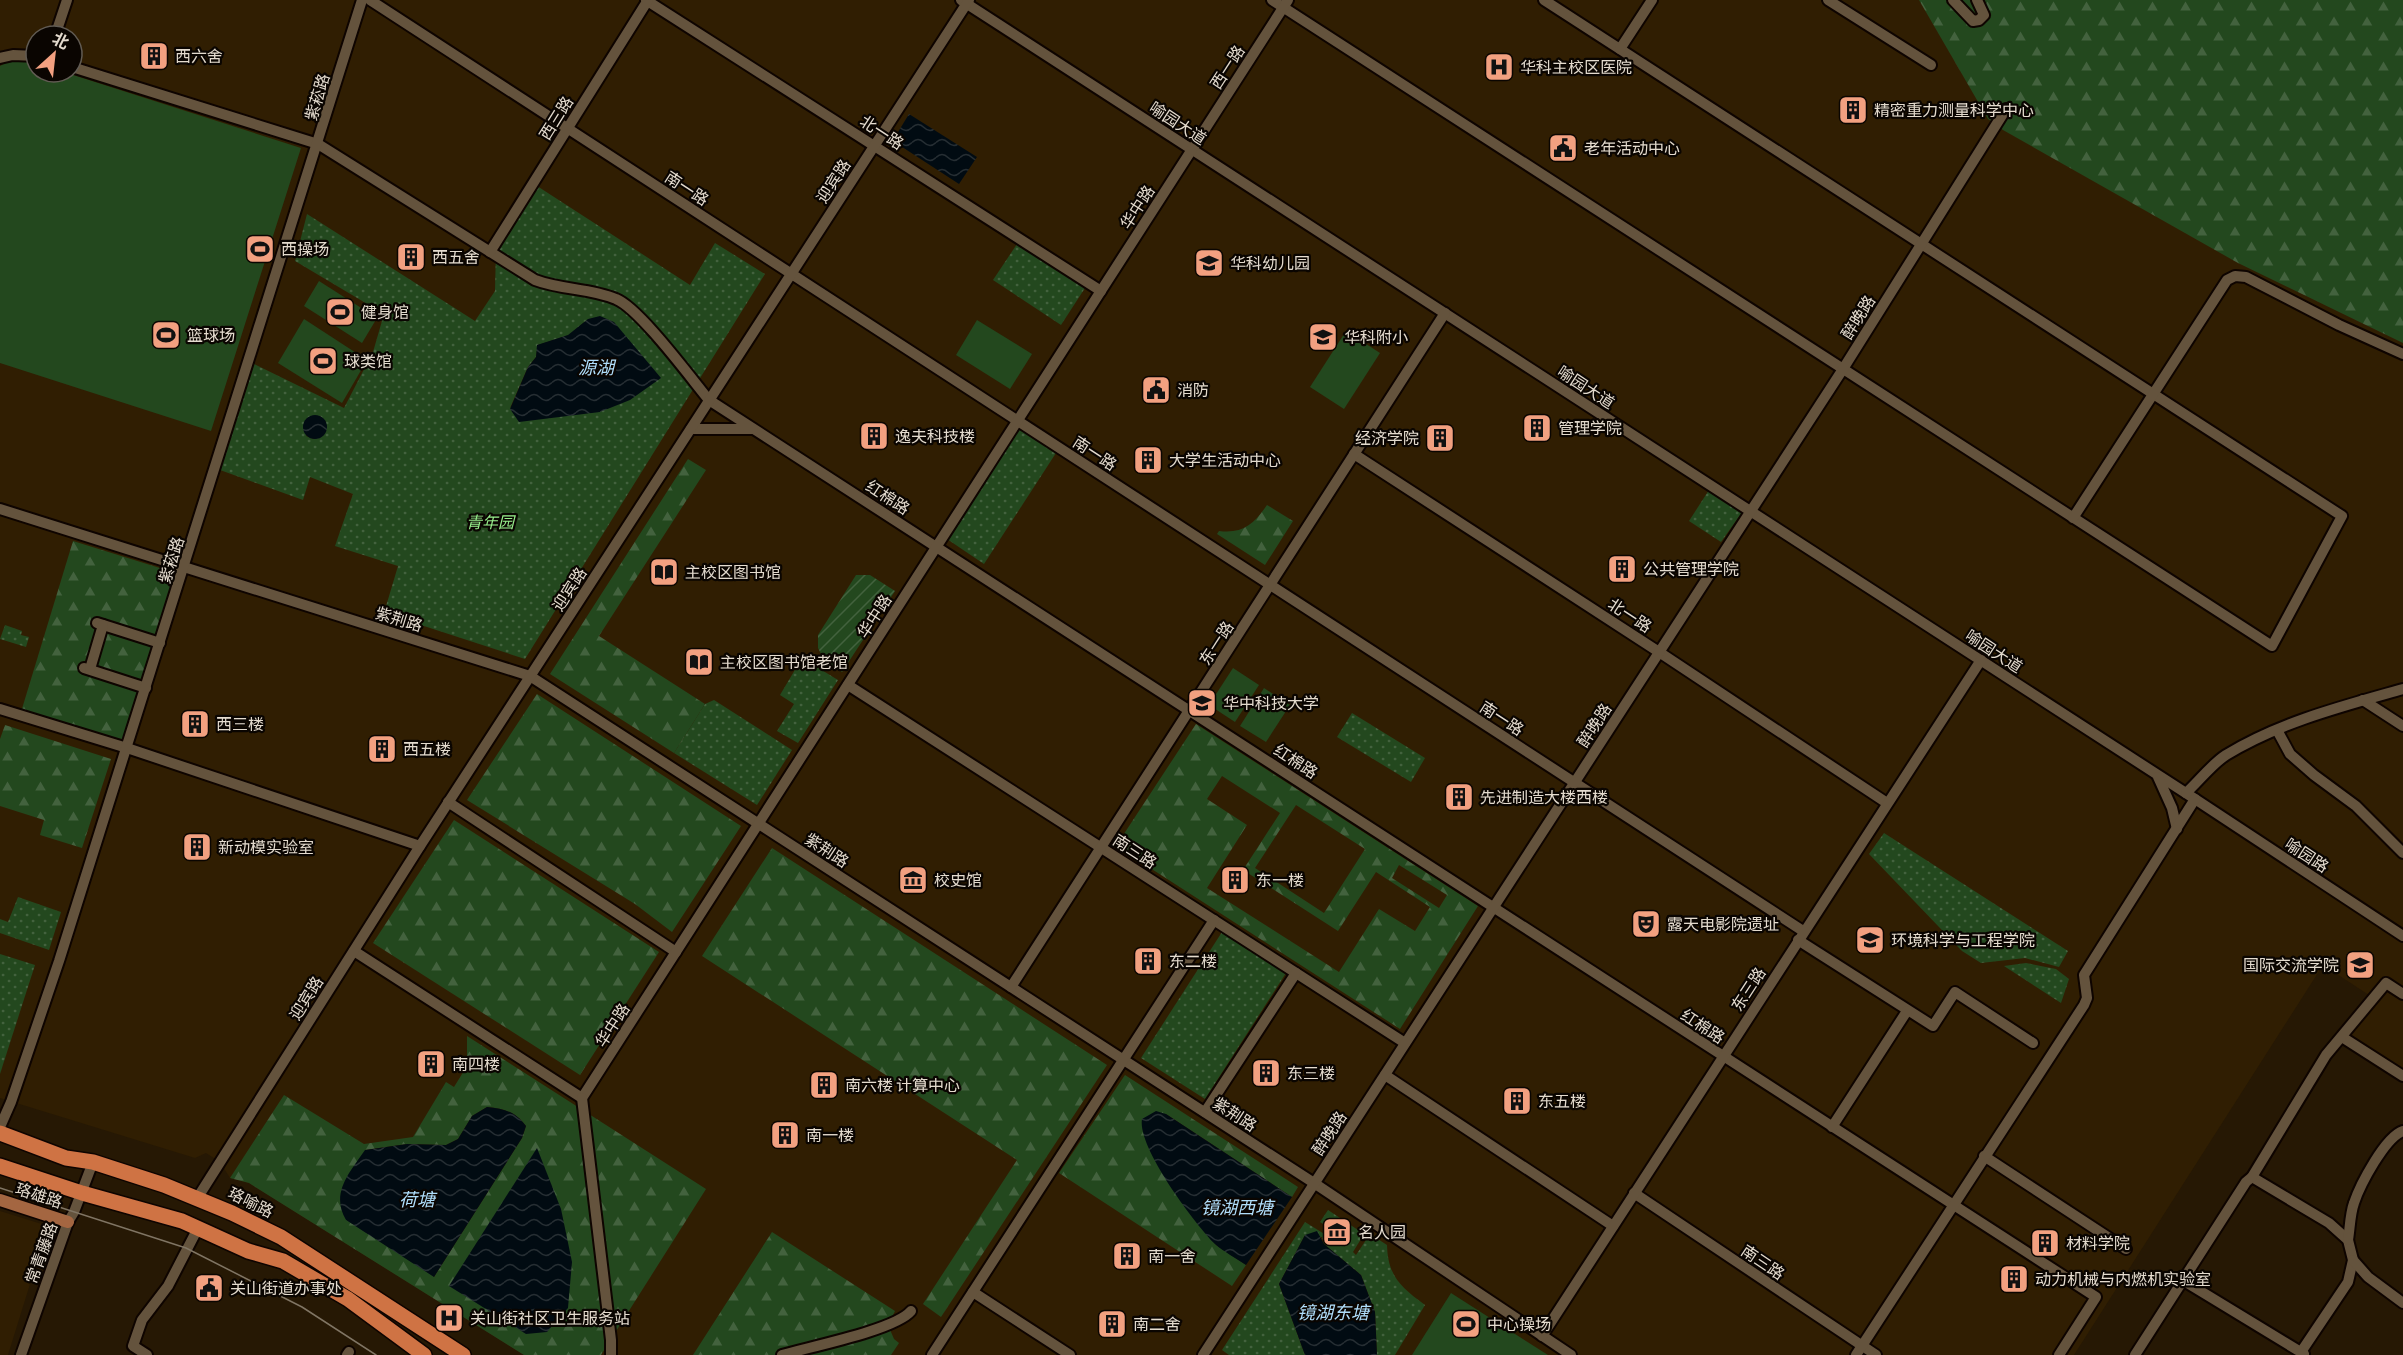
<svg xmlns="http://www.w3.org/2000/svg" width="2403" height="1355" font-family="'Crimson Pro','Noto Sans SC',serif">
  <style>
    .built { fill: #301e02; fill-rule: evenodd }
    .grass { fill: url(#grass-dots); fill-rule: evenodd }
    .forest { fill: url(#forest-firs); fill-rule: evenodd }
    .garden { fill: url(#garden-furrows) }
    .pitch { fill: #23481e }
    .water { fill: url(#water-waves) }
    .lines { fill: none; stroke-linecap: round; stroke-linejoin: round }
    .minor-casing { stroke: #0e0400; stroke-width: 14 }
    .major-casing { stroke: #0e0400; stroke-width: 15 }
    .highway-casing { stroke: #0e0400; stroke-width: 18 }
    .minor { stroke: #64533d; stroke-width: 10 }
    .major { stroke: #a46641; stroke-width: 12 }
    .highway { stroke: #cf7344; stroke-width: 15 }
    .tram { stroke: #807564; stroke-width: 1.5 }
    .labels { text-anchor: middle; stroke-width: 4.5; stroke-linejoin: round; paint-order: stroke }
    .poi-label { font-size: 16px; fill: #e4dbce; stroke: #0a0501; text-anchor: start }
    .street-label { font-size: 16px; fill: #e4dbce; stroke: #0a0501 }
    .park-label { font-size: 16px; font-style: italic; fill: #98ef8c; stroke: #0a0501 }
    .water-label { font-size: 18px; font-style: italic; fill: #b0defb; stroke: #0a0501 }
  </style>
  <defs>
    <pattern id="grass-dots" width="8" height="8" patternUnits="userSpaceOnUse" patternTransform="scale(1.5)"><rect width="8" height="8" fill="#23481e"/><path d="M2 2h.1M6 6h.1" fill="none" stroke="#43623e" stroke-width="1.8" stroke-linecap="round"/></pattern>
    <pattern id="forest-firs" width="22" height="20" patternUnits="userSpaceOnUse" patternTransform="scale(1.5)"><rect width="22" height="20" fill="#23481e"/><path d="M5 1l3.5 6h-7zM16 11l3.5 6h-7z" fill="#43623e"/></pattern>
    <pattern id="garden-furrows" width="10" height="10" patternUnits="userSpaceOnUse" patternTransform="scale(1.5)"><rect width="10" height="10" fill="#23481e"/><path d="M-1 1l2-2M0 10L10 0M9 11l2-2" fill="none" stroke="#43623e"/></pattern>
    <pattern id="water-waves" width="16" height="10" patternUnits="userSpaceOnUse" patternTransform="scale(1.5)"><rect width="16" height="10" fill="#010b12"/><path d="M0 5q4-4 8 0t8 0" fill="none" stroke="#262e33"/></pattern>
  </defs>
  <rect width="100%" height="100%" fill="#261804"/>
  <g class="built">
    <path d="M0,0H2403V1073L2343,1034L2369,995L2323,965L2074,1355H524L249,1183L230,1178L220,1162L206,1153L195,1158L0,1098ZM36,36H72V72H36Z"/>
    <path d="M0,1211L48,1226L8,1355H0Z"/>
  </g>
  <g class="grass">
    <path d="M534,184L690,285L715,243L765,274L525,659L384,613L398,566L335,546L353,494L310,477L303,500L220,470L254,364L344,408L373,352L384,314L295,261L307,214L475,321L495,291L496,249ZM588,319L510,408L528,367L536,357L538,345L569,335ZM320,416L326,422L314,439L306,436Z"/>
    <path d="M1017,244L1085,288L1061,325L993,280Z"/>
    <path d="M1019,427L1056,453L984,564L947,539Z"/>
    <path d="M1709,490L1743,511L1721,542L1689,521Z"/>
    <path d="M5,625L22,631L21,635L29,637L26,647L0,639Z"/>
    <path d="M802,658L838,680L798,743L777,731L794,704L780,695Z"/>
    <path d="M714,700L792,750L757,805L674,753L705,704Z"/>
    <path d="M1352,713L1425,758L1411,782L1337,737Z"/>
    <path d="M1884,833L2068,951L2059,967L2025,958L1981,963L1962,951L1869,854Z"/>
    <path d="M18,897L61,912L49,950L0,933V919L8,922Z"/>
    <path d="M1222,932L1286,973L1205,1099L1141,1058Z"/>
    <path d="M0,954L35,965L0,1074Z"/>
    <path d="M2026,963L2056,969L2069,979L2061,1003L2004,966Z"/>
    <path d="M1328,1210L1364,1234L1353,1252L1356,1255L1370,1234L1387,1245C1388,1277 1401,1287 1425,1305L1395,1355H1377L1375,1312L1361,1275L1324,1244L1322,1237L1305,1235L1279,1284L1305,1355H1229L1222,1350L1305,1222L1347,1248L1328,1235L1331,1229L1320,1222Z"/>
  </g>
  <g class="forest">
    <path d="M1919,0H2403V343L2238,263L2003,130L1988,119Z"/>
    <path d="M688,459L706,470L599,636L705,704L674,753L550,674Z"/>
    <path d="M1267,505L1293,521L1265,565L1217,534L1219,531C1243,534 1254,524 1267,505Z"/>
    <path d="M73,541L176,573L124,743L21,712Z"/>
    <path d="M537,694L741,826L672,932L635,904L467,800Z"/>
    <path d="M1196,724L1478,906L1400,1029L1116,846ZM1222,776L1280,813L1243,870L1338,931L1376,872L1430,907L1415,931L1379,909L1339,972L1207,888L1247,825L1207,799ZM1296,805L1365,849L1324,913L1255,868ZM1399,865L1447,895L1439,908L1392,878Z"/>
    <path d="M5,725L111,759L82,848L40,835L44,820L0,806V739Z"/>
    <path d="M454,820L659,952L580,1075L373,943Z"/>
    <path d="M772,848L1107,1065L941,1317L923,1304L1017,1160L702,956Z"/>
    <path d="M467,1036L706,1189L601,1355H524L249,1183L230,1178L284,1095L364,1144L413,1137L446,1082L454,1087L467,1066ZM487,1107C504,1109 515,1111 526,1126L522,1138L434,1277L365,1150L407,1144L446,1145L458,1139L472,1116Z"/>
    <path d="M1125,1075L1298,1187L1292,1197L1166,1114L1202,1227L1216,1245L1246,1265L1232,1286L1059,1173Z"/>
    <path d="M772,1232L895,1311L888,1325L894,1339L899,1343L891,1355H693Z"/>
  </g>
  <path class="garden" d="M856,575H870L895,591L842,672L825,662L818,648V635Z"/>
  <g class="pitch">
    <path d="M9,61L33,62L36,63V72H64L301,148L211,431L0,363V66Z"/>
    <path d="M319,281L377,318L362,343L304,306Z"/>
    <path d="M304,319L367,360L342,403L278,363Z"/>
    <path d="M977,320L1032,354L1010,389L956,355Z"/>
    <path d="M1346,331L1380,353L1344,409L1310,387Z"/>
    <path d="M1233,668L1259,685L1235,722L1209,705Z"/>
    <path d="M1264,688L1290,705L1266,742L1240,726Z"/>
    <path d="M1451,1293L1548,1355H1412Z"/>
  </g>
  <g class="water">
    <path d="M909,114L977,157L959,184L896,143L895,137Z"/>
    <path d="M600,316L614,322L661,378L630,400L600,412L519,422L510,409L528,367L536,357L537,345L568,335L588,319Z"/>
    <circle cx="315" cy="427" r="12"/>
    <path d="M487,1107C504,1109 515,1111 526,1126L522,1138L434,1277L346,1220C330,1193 350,1172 365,1150L407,1144L446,1145L458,1139L472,1116Z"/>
    <path d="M1156,1111L1166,1114L1292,1197L1246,1265C1236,1258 1224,1252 1215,1244C1195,1224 1137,1147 1142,1119Z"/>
    <path d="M537,1148L561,1209L572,1262L568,1308L547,1332L526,1334L449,1286Z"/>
    <path d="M1317,1231L1324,1244L1361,1275L1375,1312L1377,1355H1305L1279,1284L1305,1235Z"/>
  </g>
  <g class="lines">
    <g class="minor-casing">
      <g id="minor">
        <path d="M370,0L1803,931"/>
        <path d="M646,0L1101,291"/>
        <path d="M961,0L2195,799L2403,936"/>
        <path d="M1272,0L2272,646L2342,516L1544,0"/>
        <path d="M1828,0L1931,65"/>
        <path d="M1953,0L1973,21L1979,20L1984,15L1977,0"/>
        <path d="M55,36L67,0"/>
        <path d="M1620,49L1652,0"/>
        <path d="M0,58L13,55L36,56"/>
        <path d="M72,67L318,144L535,280C561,290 590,288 616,299C639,308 690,377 709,400L2096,1297L2059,1355"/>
        <path d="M490,252L648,0"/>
        <path d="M691,429H753"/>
        <path d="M1354,454L1659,652L1887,803"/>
        <path d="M0,509L530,676L1314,1183L1571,1355"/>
        <path d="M2073,518L2227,280L2235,276L2246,277L2339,325L2403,354"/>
        <path d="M97,623L160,643"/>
        <path d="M84,668L146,688"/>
        <path d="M90,669L103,625"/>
        <path d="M848,685L1405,1043"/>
        <path d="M2363,700L2403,726"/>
        <path d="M0,709L127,748L420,846"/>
        <path d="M2277,730L2290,754L2314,775L2356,806L2403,853"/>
        <path d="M2158,777L2172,808L2177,829"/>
        <path d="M2186,793C2199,781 2212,764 2226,755C2280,722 2343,706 2403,689"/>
        <path d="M448,802L676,952"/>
        <path d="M1798,940L1933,1026L1955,992L2033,1043"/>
        <path d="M354,951L582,1098"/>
        <path d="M1011,987L1445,313"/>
        <path d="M2342,1037L2403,1076"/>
        <path d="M1385,1075L1613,1226"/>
        <path d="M582,1098L1288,0"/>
        <path d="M582,1098L611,1340V1355"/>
        <path d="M1205,1112L1296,973"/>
        <path d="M0,1127L11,1102L59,961L362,0"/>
        <path d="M1832,1127L1907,1011"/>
        <path d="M1984,1156L2126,1249"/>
        <path d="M2252,1177L2329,1223L2348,1240L2353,1260L2348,1282L2301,1352"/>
        <path d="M1634,1193L1876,1355"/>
        <path d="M198,1197L420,846L969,0"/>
        <path d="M2348,1240C2350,1228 2350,1214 2354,1203C2360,1185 2385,1137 2403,1131"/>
        <path d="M2353,1260L2368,1277L2403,1303"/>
        <path d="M2184,1281L2304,1354"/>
        <path d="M973,1292L1070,1355"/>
        <path d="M1542,1336L1981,660"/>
        <path d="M21,1355L68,1222L74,1212L93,1162"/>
        <path d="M147,1355L133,1346L142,1320L168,1286L198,1228"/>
        <path d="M347,1355L349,1352"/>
        <path d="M782,1355C809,1347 895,1330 911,1311"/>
        <path d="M932,1355L1214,920"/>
        <path d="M1203,1355L1843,369L2006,109"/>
        <path d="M1856,1355L2084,1005L2087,998L2084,975L2195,799"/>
        <path d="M2135,1355L2246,1182L2252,1177L2326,1055L2386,983L2403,994"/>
      </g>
    </g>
    <g class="major-casing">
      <path id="major" d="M0,1200L68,1222"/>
    </g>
    <g class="highway-casing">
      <g id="highway">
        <path d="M0,1133L66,1158L93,1162L164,1185L232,1213L281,1237L463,1355"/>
        <path d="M0,1166L82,1193L182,1221L248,1251L283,1261L348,1299L424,1355"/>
      </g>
    </g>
    <use href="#minor" class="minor"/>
    <use href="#major" class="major"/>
    <use href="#highway" class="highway"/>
    <path class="tram" d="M0,1188L186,1248L302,1307L376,1355"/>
  </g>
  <defs>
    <g id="building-square" transform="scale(1.5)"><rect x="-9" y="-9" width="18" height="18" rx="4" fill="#f2a080" stroke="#0a0501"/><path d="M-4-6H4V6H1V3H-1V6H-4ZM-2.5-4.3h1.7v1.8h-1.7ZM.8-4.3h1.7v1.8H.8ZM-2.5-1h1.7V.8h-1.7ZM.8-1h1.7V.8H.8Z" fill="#111"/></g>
    <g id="hospital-square" transform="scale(1.5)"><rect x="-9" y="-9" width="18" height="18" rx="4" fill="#f2a080" stroke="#0a0501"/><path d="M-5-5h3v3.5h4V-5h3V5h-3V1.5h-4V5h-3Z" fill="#111"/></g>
    <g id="civic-square" transform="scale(1.5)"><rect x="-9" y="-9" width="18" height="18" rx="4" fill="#f2a080" stroke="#0a0501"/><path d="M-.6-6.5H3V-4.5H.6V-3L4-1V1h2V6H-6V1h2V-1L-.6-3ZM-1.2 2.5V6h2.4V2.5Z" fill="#111"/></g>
    <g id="stadium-square" transform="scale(1.5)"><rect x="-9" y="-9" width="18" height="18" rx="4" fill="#f2a080" stroke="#0a0501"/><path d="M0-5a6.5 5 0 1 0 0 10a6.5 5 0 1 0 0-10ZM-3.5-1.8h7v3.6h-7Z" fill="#111"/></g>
    <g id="school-square" transform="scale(1.5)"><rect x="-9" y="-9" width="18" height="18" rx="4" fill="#f2a080" stroke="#0a0501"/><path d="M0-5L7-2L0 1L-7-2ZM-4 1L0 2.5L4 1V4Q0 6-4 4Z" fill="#111"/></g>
    <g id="library-square" transform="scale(1.5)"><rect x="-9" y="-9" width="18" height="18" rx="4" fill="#f2a080" stroke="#0a0501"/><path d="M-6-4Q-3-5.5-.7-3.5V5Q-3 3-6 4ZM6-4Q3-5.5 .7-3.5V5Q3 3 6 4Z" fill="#111"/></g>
    <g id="university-square" transform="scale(1.5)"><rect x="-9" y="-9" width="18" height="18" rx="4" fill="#f2a080" stroke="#0a0501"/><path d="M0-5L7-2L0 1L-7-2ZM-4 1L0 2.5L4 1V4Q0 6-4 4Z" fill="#111"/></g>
    <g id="museum-square" transform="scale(1.5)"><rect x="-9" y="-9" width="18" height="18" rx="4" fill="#f2a080" stroke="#0a0501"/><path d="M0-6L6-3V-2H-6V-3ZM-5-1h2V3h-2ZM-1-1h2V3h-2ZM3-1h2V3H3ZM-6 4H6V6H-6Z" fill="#111"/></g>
    <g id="theatre-square" transform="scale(1.5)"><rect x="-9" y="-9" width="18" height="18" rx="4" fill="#f2a080" stroke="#0a0501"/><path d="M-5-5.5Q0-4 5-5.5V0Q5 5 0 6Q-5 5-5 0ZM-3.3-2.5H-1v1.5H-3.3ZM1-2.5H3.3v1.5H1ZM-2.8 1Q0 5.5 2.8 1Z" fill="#111"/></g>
  </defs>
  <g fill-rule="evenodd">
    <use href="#building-square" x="154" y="56"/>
    <use href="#hospital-square" x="1499" y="67"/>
    <use href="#building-square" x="1853" y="110"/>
    <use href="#civic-square" x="1563" y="148"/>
    <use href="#stadium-square" x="260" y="249"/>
    <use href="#building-square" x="411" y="257"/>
    <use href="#school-square" x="1209" y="263"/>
    <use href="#stadium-square" x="340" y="312"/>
    <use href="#stadium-square" x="166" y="335"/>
    <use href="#school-square" x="1323" y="337"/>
    <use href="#stadium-square" x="323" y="361"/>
    <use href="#civic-square" x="1156" y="390"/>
    <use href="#building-square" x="1537" y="428"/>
    <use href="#building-square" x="874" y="436"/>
    <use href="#building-square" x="1440" y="438"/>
    <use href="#building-square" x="1148" y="460"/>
    <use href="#building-square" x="1622" y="569"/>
    <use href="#library-square" x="664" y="572"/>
    <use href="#library-square" x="699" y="662"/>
    <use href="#university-square" x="1202" y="703"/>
    <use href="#building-square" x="195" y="724"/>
    <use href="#building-square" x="382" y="749"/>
    <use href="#building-square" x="1459" y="797"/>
    <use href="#building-square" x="197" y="847"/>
    <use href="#museum-square" x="913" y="880"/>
    <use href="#building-square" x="1235" y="880"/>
    <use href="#theatre-square" x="1646" y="924"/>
    <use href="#university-square" x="1870" y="940"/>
    <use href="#building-square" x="1148" y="961"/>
    <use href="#university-square" x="2360" y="965"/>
    <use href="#building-square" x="431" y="1064"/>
    <use href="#building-square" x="1266" y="1073"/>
    <use href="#building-square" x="824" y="1085"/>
    <use href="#building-square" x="1517" y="1101"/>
    <use href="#building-square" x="785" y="1135"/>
    <use href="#museum-square" x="1337" y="1232"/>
    <use href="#building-square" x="2045" y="1243"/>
    <use href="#building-square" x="1127" y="1256"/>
    <use href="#building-square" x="2014" y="1279"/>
    <use href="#civic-square" x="209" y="1288"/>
    <use href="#hospital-square" x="449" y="1318"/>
    <use href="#building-square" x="1112" y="1324"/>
    <use href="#stadium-square" x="1466" y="1324"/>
  </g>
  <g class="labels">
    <g class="poi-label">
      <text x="175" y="62">西六舍</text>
      <text x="1520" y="73">华科主校区医院</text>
      <text x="1874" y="116">精密重力测量科学中心</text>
      <text x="1584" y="154">老年活动中心</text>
      <text x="281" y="255">西操场</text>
      <text x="432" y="263">西五舍</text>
      <text x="1230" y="269">华科幼儿园</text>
      <text x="361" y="318">健身馆</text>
      <text x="187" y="341">篮球场</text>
      <text x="1344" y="343">华科附小</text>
      <text x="344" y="367">球类馆</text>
      <text x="1177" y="396">消防</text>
      <text x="1558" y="434">管理学院</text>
      <text x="895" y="442">逸夫科技楼</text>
      <text x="1419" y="444" text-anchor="end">经济学院</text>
      <text x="1169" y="466">大学生活动中心</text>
      <text x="1643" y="575">公共管理学院</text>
      <text x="685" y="578">主校区图书馆</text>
      <text x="720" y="668">主校区图书馆老馆</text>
      <text x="1223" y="709">华中科技大学</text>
      <text x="216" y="730">西三楼</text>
      <text x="403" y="755">西五楼</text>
      <text x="1480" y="803">先进制造大楼西楼</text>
      <text x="218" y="853">新动模实验室</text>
      <text x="934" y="886">校史馆</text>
      <text x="1256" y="886">东一楼</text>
      <text x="1667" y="930">露天电影院遗址</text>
      <text x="1891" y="946">环境科学与工程学院</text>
      <text x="1169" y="967">东二楼</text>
      <text x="2339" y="971" text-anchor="end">国际交流学院</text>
      <text x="452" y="1070">南四楼</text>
      <text x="1287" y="1079">东三楼</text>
      <text x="845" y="1091">南六楼 计算中心</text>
      <text x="1538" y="1107">东五楼</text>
      <text x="806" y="1141">南一楼</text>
      <text x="1358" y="1238">名人园</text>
      <text x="2066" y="1249">材料学院</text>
      <text x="1148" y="1262">南一舍</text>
      <text x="2035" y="1285">动力机械与内燃机实验室</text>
      <text x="230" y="1294">关山街道办事处</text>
      <text x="470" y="1324">关山街社区卫生服务站</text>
      <text x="1133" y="1330">南二舍</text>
      <text x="1487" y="1330">中心操场</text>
    </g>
    <g class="street-label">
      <text transform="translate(1227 67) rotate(-57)" y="6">西一路</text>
      <text transform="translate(317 97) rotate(-73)" y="6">紫菘路</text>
      <text transform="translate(556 118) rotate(-58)" y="6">西三路</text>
      <text transform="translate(1178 123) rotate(33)" y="6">喻园大道</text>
      <text transform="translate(882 132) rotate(33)" y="6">北一路</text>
      <text transform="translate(833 181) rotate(-57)" y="6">迎宾路</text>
      <text transform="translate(687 188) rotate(33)" y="6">南一路</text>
      <text transform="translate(1137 207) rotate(-57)" y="6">华中路</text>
      <text transform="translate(1858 317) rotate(-58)" y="6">醉晚路</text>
      <text transform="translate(1586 387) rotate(33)" y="6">喻园大道</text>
      <text transform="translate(1095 453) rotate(33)" y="6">南一路</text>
      <text transform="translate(888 497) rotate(33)" y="6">红棉路</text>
      <text transform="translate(171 560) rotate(-72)" y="6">紫菘路</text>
      <text transform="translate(569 589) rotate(-57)" y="6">迎宾路</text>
      <text transform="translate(1630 615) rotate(33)" y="6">北一路</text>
      <text transform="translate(874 616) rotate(-57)" y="6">华中路</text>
      <text transform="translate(399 619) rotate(17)" y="6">紫荆路</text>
      <text transform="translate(1216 643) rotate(-57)" y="6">东一路</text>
      <text transform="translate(1994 651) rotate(33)" y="6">喻园大道</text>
      <text transform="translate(1502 718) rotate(33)" y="6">南一路</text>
      <text transform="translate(1594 725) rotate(-57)" y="6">醉晚路</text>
      <text transform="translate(1296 761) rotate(33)" y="6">红棉路</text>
      <text transform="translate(827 850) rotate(33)" y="6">紫荆路</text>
      <text transform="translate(1135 851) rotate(33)" y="6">南三路</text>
      <text transform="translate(2307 855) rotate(33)" y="6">喻园路</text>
      <text transform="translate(1748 989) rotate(-57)" y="6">东三路</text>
      <text transform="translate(306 998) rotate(-58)" y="6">迎宾路</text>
      <text transform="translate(612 1025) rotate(-57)" y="6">华中路</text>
      <text transform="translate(1703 1026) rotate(33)" y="6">红棉路</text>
      <text transform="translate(1235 1114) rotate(33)" y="6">紫荆路</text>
      <text transform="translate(1329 1133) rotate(-57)" y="6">醉晚路</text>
      <text transform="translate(39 1195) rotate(18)" y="6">珞雄路</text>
      <text transform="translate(251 1202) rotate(26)" y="6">珞喻路</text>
      <text transform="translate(41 1253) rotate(-70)" y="6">常青藤路</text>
      <text transform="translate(1763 1262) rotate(34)" y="6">南三路</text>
    </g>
    <g class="park-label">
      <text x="490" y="528">青年园</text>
    </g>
    <g class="water-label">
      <text x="596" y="374">源湖</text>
      <text x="417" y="1206">荷塘</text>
      <text x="1237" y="1214">镜湖西塘</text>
      <text x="1333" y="1319">镜湖东塘</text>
    </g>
  </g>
  <g transform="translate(54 54) rotate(27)"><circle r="28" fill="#0a0501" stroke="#615b53" stroke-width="1.5"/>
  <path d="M0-4.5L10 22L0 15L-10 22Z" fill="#f2a080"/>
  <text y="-9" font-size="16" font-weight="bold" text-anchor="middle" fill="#e4dbce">北</text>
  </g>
</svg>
